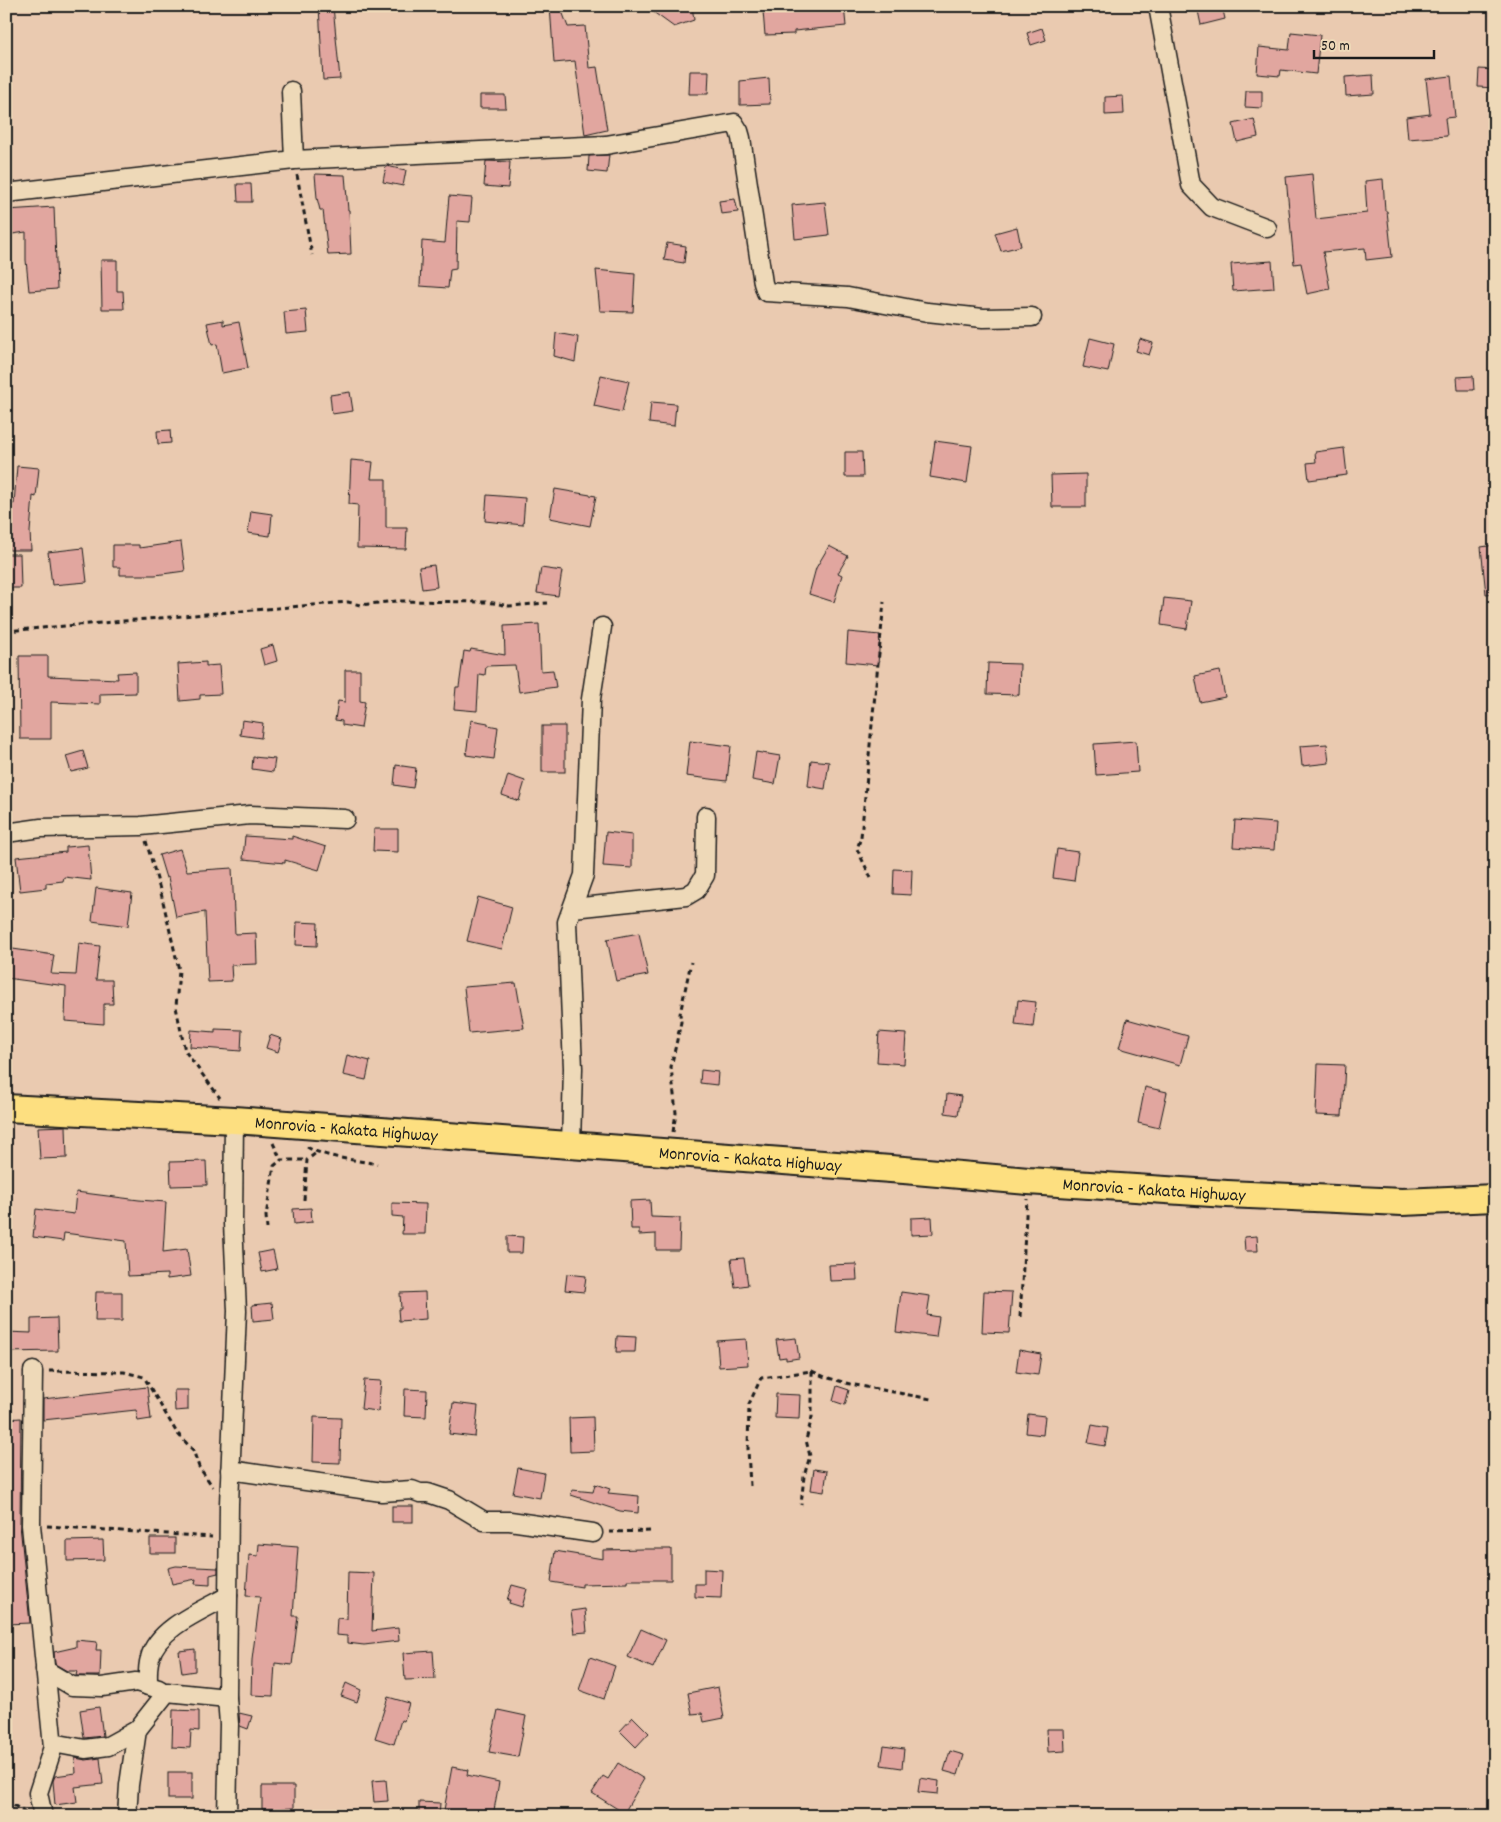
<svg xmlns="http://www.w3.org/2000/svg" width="1501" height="1822" font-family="Dekko,sans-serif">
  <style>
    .building { fill: #e1a69f; stroke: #1c1c1c }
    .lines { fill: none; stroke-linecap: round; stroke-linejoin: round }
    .minor-casing { stroke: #1c1c1c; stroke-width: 21 }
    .highway-casing { stroke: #1c1c1c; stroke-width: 30 }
    .path { stroke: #1c1c1c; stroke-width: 3; stroke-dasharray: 5 4; stroke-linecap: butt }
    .minor { stroke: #eed9b8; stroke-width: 18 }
    .highway { stroke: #fddf80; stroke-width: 26 }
    .labels { text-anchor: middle; stroke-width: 4; stroke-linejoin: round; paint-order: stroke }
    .street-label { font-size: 18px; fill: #1c1c1c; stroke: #eed9b8 }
  </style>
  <rect width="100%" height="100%" fill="#eacab0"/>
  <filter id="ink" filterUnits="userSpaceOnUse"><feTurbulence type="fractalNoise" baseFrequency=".02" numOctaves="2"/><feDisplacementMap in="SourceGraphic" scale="10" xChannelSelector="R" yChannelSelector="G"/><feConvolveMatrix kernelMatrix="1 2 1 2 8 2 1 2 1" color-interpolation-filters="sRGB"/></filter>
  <g filter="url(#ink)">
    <g class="building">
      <path d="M319,6H333L340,79L323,80Z"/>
      <path d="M550,6H560L568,27L585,26L589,68L597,67L607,130L585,135L575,61L554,63Z"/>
      <path d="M645,6H692L694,20L674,27Z"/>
      <path d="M811,6H844L846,26L794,31V34L765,35L763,11Z"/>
      <path d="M1197,6H1222L1225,19L1201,25Z"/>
      <path d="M1042,28L1046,40L1031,45L1027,33Z"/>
      <path d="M1291,32L1320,35L1316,74L1281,70L1280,76L1257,74L1259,47L1289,50Z"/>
      <path d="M1479,69L1495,70V88L1478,87Z"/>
      <path d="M690,71H709L708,94H689Z"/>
      <path d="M1373,75L1374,94L1346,96L1345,77Z"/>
      <path d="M1451,76L1455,117L1445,118L1447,136L1408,139L1406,117L1430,114L1426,79Z"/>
      <path d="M769,78L770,104L740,105V81Z"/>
      <path d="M1246,91H1262V108L1245,107Z"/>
      <path d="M480,95H505L506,108H480Z"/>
      <path d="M1123,96L1124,114L1105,115V97Z"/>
      <path d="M1254,119L1258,137L1237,142L1233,124Z"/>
      <path d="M609,155L607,173L588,171L589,156Z"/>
      <path d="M486,161L510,162L508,188L484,186Z"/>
      <path d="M386,166L406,170L403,186L383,182Z"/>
      <path d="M315,174L345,175L348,210H349L351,254L328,255L323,210H320L317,198Z"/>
      <path d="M1312,174L1316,219L1367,213L1365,181L1383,179L1385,211H1387L1392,257L1366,260L1365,248L1323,252L1330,289L1307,294L1301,263L1294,264L1286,177Z"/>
      <path d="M237,184H251L252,202H238Z"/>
      <path d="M449,196L472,198L470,222L457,221L456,269L450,270L448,288L420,286L422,241L445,243Z"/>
      <path d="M735,199L738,212L721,214L719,201Z"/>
      <path d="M825,202L829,235L795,239L792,205Z"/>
      <path d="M54,207L57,289L29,291L26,260V232L6,235V210Z"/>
      <path d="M1017,227L1021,246L1001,251L995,233Z"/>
      <path d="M667,243L686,246L684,263L664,260Z"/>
      <path d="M101,260H117V291H123L124,309H102Z"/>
      <path d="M1272,261L1274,288L1233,291L1231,264Z"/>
      <path d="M596,270L635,274L633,312L600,311Z"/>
      <path d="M306,310L308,332L286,334L284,312Z"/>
      <path d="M223,320V325L239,322L248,368L222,373L217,344L212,345L207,323Z"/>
      <path d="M556,333L578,337L575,362L554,356Z"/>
      <path d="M1090,338L1114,344L1108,372L1083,367Z"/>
      <path d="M1140,339L1153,343L1149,355L1136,351Z"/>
      <path d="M601,375L629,381L622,412L594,406Z"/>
      <path d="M1473,376L1474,390H1458L1457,377Z"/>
      <path d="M350,392L353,411L332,414L330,395Z"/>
      <path d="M651,402L676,404L674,426L649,423Z"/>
      <path d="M170,430L171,443L158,444L157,431Z"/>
      <path d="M935,441L972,446L967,483L930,477Z"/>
      <path d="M1344,448L1347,475L1309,480L1307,463L1316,462L1315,452Z"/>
      <path d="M845,452H862L863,477H845Z"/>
      <path d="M351,460L373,462L371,479H386V528H407L406,549L357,548L358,505L349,504Z"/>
      <path d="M17,466L39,468L36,497L33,496L30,532L31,550H9L8,523H6L8,503L14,504Z"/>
      <path d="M1086,474V507H1052L1051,475Z"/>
      <path d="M555,489L596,496L590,526L550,518Z"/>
      <path d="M487,495L525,498L523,525L485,521Z"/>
      <path d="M251,511L272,514L270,536L248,533Z"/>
      <path d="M181,542L185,571L155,575H120V567H113V545H139V548Z"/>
      <path d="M1495,545V593L1486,594L1481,547Z"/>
      <path d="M829,546L848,556L838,573L842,575L834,602L809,594L816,568Z"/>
      <path d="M83,548L87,582L52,585L48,552Z"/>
      <path d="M6,554H20L21,588H6Z"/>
      <path d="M434,565L437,587L422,589L419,567Z"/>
      <path d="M541,568L562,571L558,596L537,593Z"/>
      <path d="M1164,598L1191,601L1187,629L1161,625Z"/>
      <path d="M539,624L541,671L553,670L556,687L519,692L515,665L486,666L485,675L479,674L477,711L454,709L456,687H459L464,651L470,652L471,649L505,655L504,626Z"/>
      <path d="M848,632L880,635L878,665L846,662Z"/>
      <path d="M273,645L277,661L264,665L260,649Z"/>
      <path d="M19,656H48V676L118,679L117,673L136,672V693L100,694V704L51,702V739H20Z"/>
      <path d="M206,662V666L219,665L221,694L200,695V699L180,701L178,664Z"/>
      <path d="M988,663L1020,664L1019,695L987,694Z"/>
      <path d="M345,670H360V701L365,702L361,728L342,725V721L335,720L338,701L345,702Z"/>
      <path d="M1220,671L1225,697L1200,702L1195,676Z"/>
      <path d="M242,720L263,723L261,738L240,735Z"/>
      <path d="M471,720L488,723V725L498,727L494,759L466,755Z"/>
      <rect x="542" y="726" width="23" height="46"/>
      <path d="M690,741L731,746L727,781L686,776Z"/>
      <path d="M1136,741L1138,772L1096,775L1094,744Z"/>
      <path d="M1327,744L1329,763L1302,766L1300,746Z"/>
      <path d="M83,751L88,768L71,772L66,756Z"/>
      <path d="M756,752L780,756L775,784L752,780Z"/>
      <path d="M253,757L275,759L273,772L252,769Z"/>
      <path d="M811,760L829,762L825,789L808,786Z"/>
      <path d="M396,765L416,768L413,788L394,785Z"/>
      <path d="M508,775L525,781L519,801L502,795Z"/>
      <path d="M1235,820L1276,823L1274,850L1233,847Z"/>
      <path d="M374,829H398V852L373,851Z"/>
      <path d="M606,832L632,835V868L603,866Z"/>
      <path d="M245,836L292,839V836L326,847L319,870L285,860V863L243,859Z"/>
      <path d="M88,845L91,880L64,877L63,881L46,883V888L20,891L16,857L66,852V847Z"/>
      <path d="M180,849L187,871L232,868L235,934L256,933L257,964L231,965L232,981L208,982L205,912L176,917L168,877L166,878L159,855Z"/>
      <path d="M1057,849L1078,852L1074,881L1053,878Z"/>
      <path d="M894,869L912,870L911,895L893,894Z"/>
      <path d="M96,888L132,893L128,926L92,921Z"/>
      <path d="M478,897L512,907L502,949L467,941Z"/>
      <path d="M297,922L318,923L317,946L296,945Z"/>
      <path d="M639,933L648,975L616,981L607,939Z"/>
      <path d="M79,943L100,946L96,980H112L113,1004H104V1024L65,1021L66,986L6,978V948L54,955L51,974L76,975Z"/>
      <path d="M516,983L524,1028L469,1033L464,987Z"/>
      <path d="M1018,1000L1036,1002L1033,1027L1015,1025Z"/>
      <path d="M1127,1019L1188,1036L1180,1065L1119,1048Z"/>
      <path d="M215,1029L242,1030L241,1051L190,1047L191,1030L215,1032Z"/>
      <path d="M879,1032L906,1034L904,1064L877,1062Z"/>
      <path d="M270,1035L282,1039L278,1052L266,1048Z"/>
      <path d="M347,1055L370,1061L366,1080L343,1075Z"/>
      <path d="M1318,1064L1345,1065L1342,1116L1316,1115Z"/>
      <path d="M701,1070L718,1072L717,1085L700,1083Z"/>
      <path d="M1145,1087L1167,1092L1159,1128L1138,1123Z"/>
      <path d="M947,1094L961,1096L958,1115L945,1113Z"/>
      <path d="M66,1126L67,1158L40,1159L38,1127Z"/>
      <path d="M206,1161L207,1185L171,1186L170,1162Z"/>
      <path d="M76,1192L139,1200L166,1202L163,1252L187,1249L191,1276L167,1279V1274L128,1276L126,1241L64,1233L63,1241L33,1237L36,1209L74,1214Z"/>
      <path d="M650,1200L651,1217L680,1218L679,1250H656V1234L639,1235V1229H631L630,1201Z"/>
      <path d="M392,1203L426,1204L425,1234H402L403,1217L392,1216Z"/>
      <path d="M311,1208L312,1222L294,1224L293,1209Z"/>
      <path d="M932,1217L933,1234L911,1235V1218Z"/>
      <path d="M507,1236L523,1237L522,1253H507Z"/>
      <path d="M1257,1236L1258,1251H1245L1244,1237Z"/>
      <path d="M273,1250L277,1269L262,1272L258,1253Z"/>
      <path d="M744,1258L748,1285L735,1287L731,1259Z"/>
      <path d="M856,1264L857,1280L830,1281L829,1265Z"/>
      <path d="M567,1274L586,1276L584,1292L565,1290Z"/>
      <path d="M984,1291L1012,1292L1009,1333L982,1332Z"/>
      <path d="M96,1292H122V1321H95Z"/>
      <path d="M425,1292L426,1319L399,1321L398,1309H401L400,1293Z"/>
      <path d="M901,1292L930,1296L927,1315L939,1317L936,1337L896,1332Z"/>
      <path d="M272,1303L274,1319L253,1321L252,1305Z"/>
      <path d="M57,1318L58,1351L6,1352V1332L31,1333V1319Z"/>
      <path d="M617,1336L636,1337L635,1352H616Z"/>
      <path d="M796,1338L799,1358L786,1360V1357L779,1358L776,1340Z"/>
      <path d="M746,1339L748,1365L719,1367L717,1341Z"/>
      <path d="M1019,1350L1041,1354L1038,1375L1016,1372Z"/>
      <path d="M364,1380L381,1381L378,1411L361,1409Z"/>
      <path d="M837,1386L849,1390L845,1405L833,1401Z"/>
      <path d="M147,1387L151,1419L138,1421L136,1410L43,1420V1399Z"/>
      <path d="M405,1389L427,1390L426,1417L404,1416Z"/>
      <path d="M174,1390H188V1410L175,1411Z"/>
      <path d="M776,1394L800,1395L799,1419L775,1418Z"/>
      <path d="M453,1403L478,1406L475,1437L449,1434Z"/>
      <path d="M1028,1414L1045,1416L1043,1435L1026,1433Z"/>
      <path d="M314,1417L341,1418L340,1463L313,1462Z"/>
      <path d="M593,1417L594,1451L570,1452L569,1418Z"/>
      <path d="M21,1418L20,1525L30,1623L6,1624V1419Z"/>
      <path d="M1092,1425L1108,1428L1105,1446L1088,1443Z"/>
      <path d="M518,1468L544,1473L540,1498L513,1493Z"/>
      <path d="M814,1469L827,1471L824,1492L811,1490Z"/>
      <path d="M595,1484L610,1489L608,1493L639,1496L638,1513L620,1511L571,1495L572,1490L593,1492Z"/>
      <rect x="392" y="1506" width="21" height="16"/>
      <rect x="150" y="1538" width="25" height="15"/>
      <path d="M103,1540L104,1560L67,1561V1541Z"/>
      <path d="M259,1544L298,1547L293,1616H298L292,1665L275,1663L273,1696L251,1695L252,1660L260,1597L246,1596L249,1555L258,1556Z"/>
      <path d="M642,1549H671V1580H627V1583L582,1584V1587L551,1582L555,1551L603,1559V1550Z"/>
      <path d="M176,1566L218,1568V1573L210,1575V1585L195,1584L196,1579L172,1584L168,1568Z"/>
      <path d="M704,1569L722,1570L721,1598L695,1597V1584H704Z"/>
      <path d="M348,1572L374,1573L372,1631L398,1628L399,1641L364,1645L347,1643V1636L336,1635L337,1618L347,1619Z"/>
      <path d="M512,1585L527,1589L522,1607L509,1603L510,1600H507Z"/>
      <path d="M585,1609L587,1632L574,1633L571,1611Z"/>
      <path d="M641,1629L666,1640L653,1668L628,1657Z"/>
      <path d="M76,1640L97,1642L96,1650H101L100,1676H76L77,1671H67L55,1664L54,1652L76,1647Z"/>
      <path d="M195,1649V1671L182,1673L179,1651Z"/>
      <path d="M433,1651L435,1679L405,1680L403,1653Z"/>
      <path d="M590,1657L615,1666L604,1699L579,1690Z"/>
      <path d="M346,1683L361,1690L357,1702L341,1696Z"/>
      <path d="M718,1687L724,1718L704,1722L702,1713L692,1714L688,1693Z"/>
      <path d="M388,1697L409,1703L404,1721L401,1720L394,1744L375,1738Z"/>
      <path d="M99,1707L103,1736L84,1738L80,1710Z"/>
      <path d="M173,1710L199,1711V1731L191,1730L190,1748L172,1747Z"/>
      <path d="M498,1710L526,1716L518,1757L489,1752Z"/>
      <path d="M239,1713L252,1716L248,1729L240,1726Z"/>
      <path d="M633,1717L649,1733L636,1747L620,1731Z"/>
      <path d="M1047,1729H1064L1065,1751L1048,1752Z"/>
      <path d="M884,1746L904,1749L902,1768L881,1765Z"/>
      <path d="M950,1751L964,1755L958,1775L944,1771Z"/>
      <path d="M75,1758L86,1760L100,1758L103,1784L75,1787L77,1802L55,1805L53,1781L55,1776L76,1773Z"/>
      <path d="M618,1763L644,1779L624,1813L592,1793L603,1776L608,1779Z"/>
      <path d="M452,1767L468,1770L467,1775L499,1782L493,1816H474L444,1810Z"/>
      <rect x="168" y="1772" width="24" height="27"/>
      <path d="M920,1778L939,1781L938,1794L918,1792Z"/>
      <path d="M386,1780L388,1801L374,1802L372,1781Z"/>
      <path d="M262,1786H294V1808L262,1809Z"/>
      <path d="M419,1802L440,1803L439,1816H419Z"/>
    </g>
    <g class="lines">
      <g class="minor-casing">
        <g id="minor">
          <path d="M1158,6L1191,185L1212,207L1267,228"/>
          <path d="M291,91L294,160"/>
          <path d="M6,193L294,160L606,145L734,123L739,131L741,138L763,283L766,292L848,297L927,312L983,318L1032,317"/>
          <path d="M6,833L41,828L141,826L250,815L345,819"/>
          <path d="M573,908L686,896L696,890L705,875L706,816"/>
          <path d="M571,1145L573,1068L567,922L584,875L591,699L602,627"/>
          <path d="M33,1371L31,1525L53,1747L38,1793L43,1816"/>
          <path d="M230,1470L382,1492L412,1490L420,1493H428L449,1500L484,1521H510L593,1533"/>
          <path d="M45,1670L72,1686L102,1687L136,1682L159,1689"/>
          <path d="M148,1686C148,1677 147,1667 150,1658C157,1628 203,1610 228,1596"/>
          <path d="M53,1743L85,1749L108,1746L137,1730L167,1692L227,1698"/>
          <path d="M127,1816L129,1785L137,1730"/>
          <path d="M227,1816L229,1724L227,1698L229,1504L237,1311L233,1223L234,1120"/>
        </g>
      </g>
      <g class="highway-casing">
        <g id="highway">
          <path id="s1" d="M6,1108L234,1120L904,1170L1028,1181L1227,1194L1402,1202L1495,1198"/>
        </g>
      </g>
      <g class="path">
        <path d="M297,175L312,255"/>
        <path d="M6,631L348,602L360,605L397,601L488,602L509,606L547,603"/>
        <path d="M146,841L161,893L179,970L176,1007L185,1051L220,1098"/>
        <path d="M871,878L857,849L861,837L884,602"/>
        <path d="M673,1132L676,1113L671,1067L681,1022L680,1014L691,962"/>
        <path d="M273,1143L281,1160"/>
        <path d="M307,1147C329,1159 353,1159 377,1164"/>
        <path d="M304,1200L307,1160L316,1153"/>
        <path d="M267,1229L266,1216L274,1166L281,1160H307"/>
        <path d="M1020,1317L1027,1199"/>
        <path d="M49,1371L124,1372L144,1377L177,1433L193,1450L199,1467L213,1487"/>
        <path d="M812,1371L825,1377L850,1384L931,1399"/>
        <path d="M750,1486L748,1449L749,1404L761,1378L812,1371V1417L806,1440L810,1456L804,1476L801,1505"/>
        <path d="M47,1526L212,1537"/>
        <path d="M609,1532L651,1531"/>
        <path d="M6,1800L27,1814"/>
      </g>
      <use href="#minor" class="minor"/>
      <use href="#highway" class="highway"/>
    </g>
  </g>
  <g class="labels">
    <g class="street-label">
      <text dy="6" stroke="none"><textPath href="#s1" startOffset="341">Monrovia - Kakata Highway</textPath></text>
      <text dy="6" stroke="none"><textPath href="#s1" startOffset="746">Monrovia - Kakata Highway</textPath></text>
      <text dy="6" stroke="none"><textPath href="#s1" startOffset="1151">Monrovia - Kakata Highway</textPath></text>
    </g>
  </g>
  <rect width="1501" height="1822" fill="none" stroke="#eed9b8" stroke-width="25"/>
  <rect x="12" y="12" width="1476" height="1797" fill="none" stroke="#1c1c1c" stroke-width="2" filter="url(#ink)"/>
  <path d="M1314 50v8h120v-8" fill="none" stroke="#1c1c1c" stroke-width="2.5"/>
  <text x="1321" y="50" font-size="15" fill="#1c1c1c" stroke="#eed9b8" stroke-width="4" paint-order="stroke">50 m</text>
</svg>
